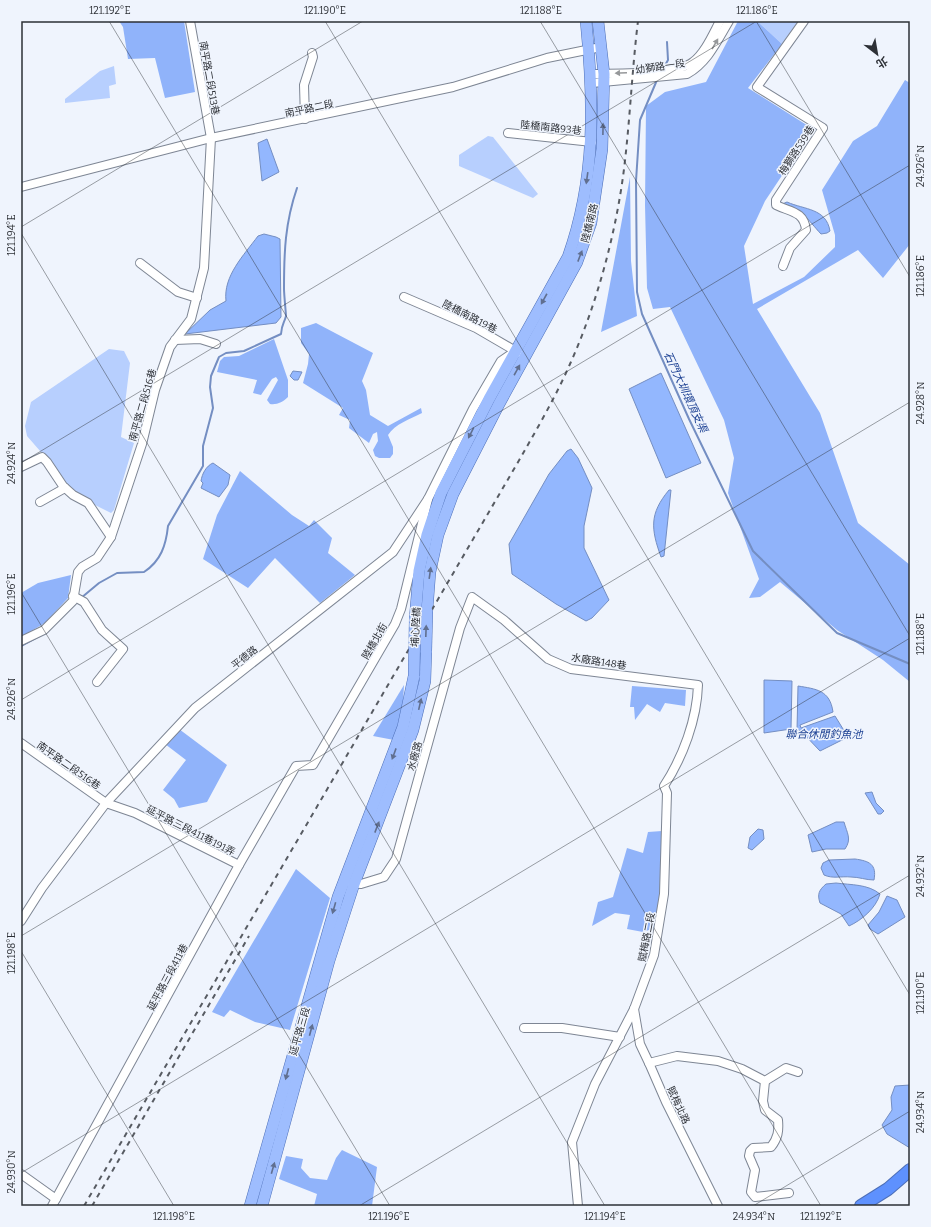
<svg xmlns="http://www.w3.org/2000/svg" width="931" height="1227" font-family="Bitter,'Noto Sans TC',serif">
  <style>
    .green { fill: #b7cffe }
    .forest { fill: #90b3fa }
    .water { fill: #93b7fe; stroke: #748ec2 }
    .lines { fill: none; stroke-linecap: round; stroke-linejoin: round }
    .stream { stroke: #748ec2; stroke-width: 2 }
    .minor-casing { stroke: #7e8694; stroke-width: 10 }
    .major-casing { stroke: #4d6fb8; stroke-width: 12 }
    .highway-casing { stroke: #4d6fb8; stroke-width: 14 }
    .minor { stroke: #fff; stroke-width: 8 }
    .major { stroke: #9ebdfe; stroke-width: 11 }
    .highway { stroke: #5e91fe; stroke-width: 12 }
    .rail { stroke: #575b62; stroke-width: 2; stroke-dasharray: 5 5; stroke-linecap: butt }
    .major-bridge-casing { stroke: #4d6fb8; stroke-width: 12; stroke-linecap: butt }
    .major-bridge { stroke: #9ebdfe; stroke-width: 11 }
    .oneway { fill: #96989a }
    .oneway2 { fill: #606f90 }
    .ticks { fill: none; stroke: #2d3036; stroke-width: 1; stroke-opacity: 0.45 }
    .labels { text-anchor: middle; stroke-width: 3; stroke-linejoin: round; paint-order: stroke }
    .street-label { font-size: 10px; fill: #2d3036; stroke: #eff4fd }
    .water-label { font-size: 11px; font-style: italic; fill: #204495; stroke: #eff4fd }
    .neatline { fill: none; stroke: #2d3036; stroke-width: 1.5 }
    .ticks-label { font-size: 10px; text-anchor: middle; fill: #2d3036 }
  </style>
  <rect width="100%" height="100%" fill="#eff4fd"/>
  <g class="green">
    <path d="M757,21H798L782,44Z"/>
    <path d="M114,66L116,84L109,86L110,98L65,103V99L100,71Z"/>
    <path d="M488,136L493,137L538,194L533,198L459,166V155Z"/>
    <path d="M109,349L124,351L130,363L121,437L134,443L114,510L111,513L93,504L71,490L54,467L27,436L25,426L31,402Z"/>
  </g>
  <g class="forest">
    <path d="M119,21H184L195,92L165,98L155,58L128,59L123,27Z"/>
    <path d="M738,21H757L782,44L748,88L813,129L765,201L744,246L753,304L804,277L835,247V235L822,190L853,141L877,126L905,80L910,83V244L883,278L858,250L757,309L820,413L858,523L910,565V682L883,660L837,630L780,582L760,597L749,598L759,579L728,493L734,458L724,420L670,307L653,309L647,288L645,205L646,106L665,92L706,82Z"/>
    <path d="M630,177L631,261L637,316L601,332Z"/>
    <path d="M316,323L373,353L362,381L366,390L370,415L388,426L421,408L422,413C410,419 395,424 388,435L393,447V454L390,458H379L375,456L373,450L378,441L377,432L373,434L369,443L349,428L350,420L339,415L343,408L303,383L308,364L309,354L301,343V328Z"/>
    <path d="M274,339L288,380V397C283,402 277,405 270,404L267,400L278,380L276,377L272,379L261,395L253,393L257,380L217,372L220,361L224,357L239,356Z"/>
    <path d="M240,471L292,515L309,526L314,520L332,538L328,553L355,575L320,603L275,558L248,588L203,559L217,515Z"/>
    <path d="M71,575L68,598L45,623L21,637V593L38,583Z"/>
    <path d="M404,685L403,704L394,740L373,736Z"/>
    <path d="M632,686L686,690L685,706L665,703L660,712L647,704L635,720L634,707H630Z"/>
    <path d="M179,729L227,765L207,802L179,808L174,799L163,790L186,760L165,744Z"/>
    <path d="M662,831L660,898L655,928L643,932L627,929L630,915L615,913L592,926L598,902L613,897L627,848L643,853L648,832Z"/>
    <path d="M296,869L330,898L290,1030L255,1022L230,1010L224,1017L212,1012Z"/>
    <path d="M342,1150L377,1167L372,1206H314L317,1194L279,1179L286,1156L303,1159L301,1168L310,1178L327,1180L336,1158Z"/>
  </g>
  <g class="water">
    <path d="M267,139L279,172L262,181L258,143Z"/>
    <path d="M787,202C805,210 826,208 830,231L827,233L821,234C808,220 800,206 780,205Z"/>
    <path d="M264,234L276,237L280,239L281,317L276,323L185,334L210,310L226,301C223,276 244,255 258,236Z"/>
    <path d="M293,371L302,372L298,380H294L290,376Z"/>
    <path d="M661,373L701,463L666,478L629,389Z"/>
    <path d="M571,449L578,458L592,488L584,526V548L609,600L592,618L586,621L556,604L512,574L509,544L549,474L567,451Z"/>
    <path d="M213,463L230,475L228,485L219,497L201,488L203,483L201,481C202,474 206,466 213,463Z"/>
    <path d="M669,490H671L664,556L661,557C651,529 649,514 669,490Z"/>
    <path d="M764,680L792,681L791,729L764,733Z"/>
    <path d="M798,686C816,689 830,690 833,712L800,725L801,728L835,716L848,737L820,751L801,731L797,730Z"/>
    <path d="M872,792L876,803L884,811L881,814H878L865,793Z"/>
    <path d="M836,822H844C847,833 852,839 845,849H826L812,852L808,835Z"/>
    <path d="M758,829L763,830L764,839L752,850L748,848L750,837Z"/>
    <path d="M855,859C869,861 877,864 874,880C866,880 859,877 851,877C841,876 833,879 824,875L821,868L823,863L829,860Z"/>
    <path d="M836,883C851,885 868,884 880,894C876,908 862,920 849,926L841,914L820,903C817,894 819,890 826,884Z"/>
    <path d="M887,896L897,900L905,917L878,934L870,929L868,925L879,912Z"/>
    <path d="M910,1085V1148L887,1134L882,1125L892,1110L891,1097L895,1086Z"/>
  </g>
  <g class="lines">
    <g class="stream">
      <path d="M663,69L668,60L667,42"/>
      <path d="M657,80L640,120L636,181L637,292L642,314L689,419L753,551L837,633L910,664"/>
      <path d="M81,598L99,583L117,573L144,572C161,561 166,545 168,526L203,466V446L213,408L210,387L211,376L219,357L226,353L244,351L281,334C282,323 284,324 286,316C286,314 284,294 284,289C284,252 285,223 297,188"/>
      <path d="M21,646L41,635"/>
    </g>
    <g class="minor-casing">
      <g id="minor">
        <path d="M592,74C614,73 677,75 693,62C705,53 713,34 720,21"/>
        <path d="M592,83L687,74C708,62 717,41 729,21"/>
        <path d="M305,119L304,85L313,57L312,53"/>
        <path d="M508,133L592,142"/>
        <path d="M21,187L211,138L453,87L547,58L601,47"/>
        <path d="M140,263L178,292L197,298"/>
        <path d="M783,266L790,248L806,230C804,211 790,212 776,205V200L823,128L757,87L804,21"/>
        <path d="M404,297L476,328L519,353"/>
        <path d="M175,340L200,339L216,344"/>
        <path d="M21,467L42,457L47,462L63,486L73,495L88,503L111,537"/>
        <path d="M40,502L65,488"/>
        <path d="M73,596L84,602L102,630L123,649L97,682"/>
        <path d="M21,641L44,630L73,601L78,572L82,567L97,558L111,537L142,444L155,390L170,347L191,319L204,268L211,138L190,21"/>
        <path d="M21,743L106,803L135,813L239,865"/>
        <path d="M350,883L361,884L384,877L396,859L460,628L472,597L504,620L548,659L571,669L698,685C697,719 683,757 664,786L667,793L664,894L654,955L634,1009L595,1084L572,1142L578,1206"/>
        <path d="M21,921L42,888L106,803L195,708L393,552L428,499L473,409L501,361L514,352"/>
        <path d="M634,1009L640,1044L649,1063L666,1102L718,1206"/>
        <path d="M524,1028H562L620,1037"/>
        <path d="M649,1063L677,1056L718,1061L742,1069L765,1081L786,1068L798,1072"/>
        <path d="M765,1081L763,1101L765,1110L778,1120C779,1131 778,1138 771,1147L753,1148L750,1151L749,1156L755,1170L751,1192L755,1197L789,1193"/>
        <path d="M21,1174L56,1199"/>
        <path d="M52,1206L239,865L296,766L313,765L395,624L401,609L428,499"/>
      </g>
    </g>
    <g class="major-casing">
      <g id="major">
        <path d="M427,611L430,572L438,535L453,494L499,404L577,262L591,223L602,149L604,74L598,21"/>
        <path d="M415,619L419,571L427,535L441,493L489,399L568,257C596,178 594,103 586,21"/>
        <path d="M250,1206L338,897L403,727L414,676"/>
        <path d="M262,1206L329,961L354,884L413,730L425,681L426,651"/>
      </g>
    </g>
    <g class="highway-casing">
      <path id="highway" d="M861,1206L888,1189L910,1170"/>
    </g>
    <use href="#minor" class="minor"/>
    <use href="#major" class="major"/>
    <use href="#highway" class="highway"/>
    <g class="rail">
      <path d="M84,1206L521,457C538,427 556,396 570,364C597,304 616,233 624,169C630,120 632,70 638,21"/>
      <path d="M92,1206L249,936"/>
    </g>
    <g class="major-bridge-casing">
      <g id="major-bridge">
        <path d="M426,651L427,611"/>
        <path d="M414,676L415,619"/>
      </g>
    </g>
    <use href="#major-bridge" class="major-bridge"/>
  </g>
  <defs><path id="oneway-solid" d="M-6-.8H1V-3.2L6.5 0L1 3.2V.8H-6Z"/></defs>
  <g class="oneway">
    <use href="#oneway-solid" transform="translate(715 44) rotate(-60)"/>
    <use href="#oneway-solid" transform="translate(621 73) rotate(177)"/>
  </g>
  <g class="oneway2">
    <use href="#oneway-solid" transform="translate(603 129) rotate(-89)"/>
    <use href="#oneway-solid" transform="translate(587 178) rotate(98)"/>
    <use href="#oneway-solid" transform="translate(580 256) rotate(-69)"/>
    <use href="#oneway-solid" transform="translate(544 299) rotate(119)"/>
    <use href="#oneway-solid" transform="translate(517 370) rotate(-61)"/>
    <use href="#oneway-solid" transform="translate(471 433) rotate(117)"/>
    <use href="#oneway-solid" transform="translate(430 573) rotate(-82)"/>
    <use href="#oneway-solid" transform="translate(426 631) rotate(-88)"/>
    <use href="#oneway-solid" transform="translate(420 704) rotate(-77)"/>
    <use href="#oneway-solid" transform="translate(394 754) rotate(110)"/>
    <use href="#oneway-solid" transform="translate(377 827) rotate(-69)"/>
    <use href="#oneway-solid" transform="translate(334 908) rotate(106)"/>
    <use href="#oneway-solid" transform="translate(311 1030) rotate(-75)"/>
    <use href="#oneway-solid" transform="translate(287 1074) rotate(105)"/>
    <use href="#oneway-solid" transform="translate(273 1168) rotate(-74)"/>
  </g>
  <path class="ticks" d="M109,21L821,1206M325,21L910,995M540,21L910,636M756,21L910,277M21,227L363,21M21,233L605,1206M21,463L757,21M21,592L390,1206M21,700L910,165M21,936L910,402M21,951L174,1206M21,1173L910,638M359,1206L910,875M753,1206L910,1111"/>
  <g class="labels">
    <g class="street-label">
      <text transform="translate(660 66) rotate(-8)" y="4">幼獅路一段</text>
      <text transform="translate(210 78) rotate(80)" y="4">南平路二段513巷</text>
      <text transform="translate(309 108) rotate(-12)" y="4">南平路二段</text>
      <text transform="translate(551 127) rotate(6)" y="4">陸橋南路93巷</text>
      <text transform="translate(796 150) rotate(-57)" y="4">梅獅路539巷</text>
      <text transform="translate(589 223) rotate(-76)" y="4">陸橋南路</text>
      <text transform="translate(470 316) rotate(27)" y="4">陸橋南路19巷</text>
      <text transform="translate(142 405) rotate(-74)" y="4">南平路二段516巷</text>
      <text transform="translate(415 627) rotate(-87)" y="4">埔心陸橋</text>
      <text transform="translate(374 641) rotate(-60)" y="4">陸橋北街</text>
      <text transform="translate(244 657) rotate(-38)" y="4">平德路</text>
      <text transform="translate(599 661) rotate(9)" y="4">水廠路148巷</text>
      <text transform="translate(414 756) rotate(-74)" y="4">水廠路</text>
      <text transform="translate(69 765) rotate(35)" y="4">南平路二段516巷</text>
      <text transform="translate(191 830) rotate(27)" y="4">延平路三段411巷191弄</text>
      <text transform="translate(646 937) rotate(-79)" y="4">賦梅路二段</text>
      <text transform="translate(167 977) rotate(-62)" y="4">延平路三段411巷</text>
      <text transform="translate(299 1031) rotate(-74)" y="4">延平路三段</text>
      <text transform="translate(679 1105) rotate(65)" y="4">賦梅北路</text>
    </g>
    <g class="water-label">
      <text transform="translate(686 392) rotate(65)" y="4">石門大圳環頂支渠</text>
      <text x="824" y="738">聯合休閒釣魚池</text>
    </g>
  </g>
  <rect width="931" height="1227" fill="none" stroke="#eff4fd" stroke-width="44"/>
  <g transform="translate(877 54) rotate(149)" stroke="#eff4fd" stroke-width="3" paint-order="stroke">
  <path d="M0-3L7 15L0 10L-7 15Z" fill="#2d3036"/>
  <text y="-6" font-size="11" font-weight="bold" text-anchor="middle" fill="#2d3036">北</text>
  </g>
  <rect x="22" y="22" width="887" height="1183" class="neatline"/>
  <g class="ticks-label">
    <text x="110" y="14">121.192°E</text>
    <text x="325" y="14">121.190°E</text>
    <text x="541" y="14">121.188°E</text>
    <text x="757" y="14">121.186°E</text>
    <text transform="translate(920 166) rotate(-90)" y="4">24.926°N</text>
    <text transform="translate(11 235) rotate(-90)" y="4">121.194°E</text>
    <text transform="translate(920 276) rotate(-90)" y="4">121.186°E</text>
    <text transform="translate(920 403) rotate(-90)" y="4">24.928°N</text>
    <text transform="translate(11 463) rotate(-90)" y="4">24.924°N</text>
    <text transform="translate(11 594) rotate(-90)" y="4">121.196°E</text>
    <text transform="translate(920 634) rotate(-90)" y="4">121.188°E</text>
    <text transform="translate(11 699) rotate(-90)" y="4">24.926°N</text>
    <text transform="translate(920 876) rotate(-90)" y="4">24.932°N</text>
    <text transform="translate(11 953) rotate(-90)" y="4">121.198°E</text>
    <text transform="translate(920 993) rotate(-90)" y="4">121.190°E</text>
    <text transform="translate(920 1112) rotate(-90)" y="4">24.934°N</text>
    <text transform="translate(11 1172) rotate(-90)" y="4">24.930°N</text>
    <text x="174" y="1220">121.198°E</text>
    <text x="389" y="1220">121.196°E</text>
    <text x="605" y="1220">121.194°E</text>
    <text x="754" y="1220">24.934°N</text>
    <text x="821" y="1220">121.192°E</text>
  </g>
</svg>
